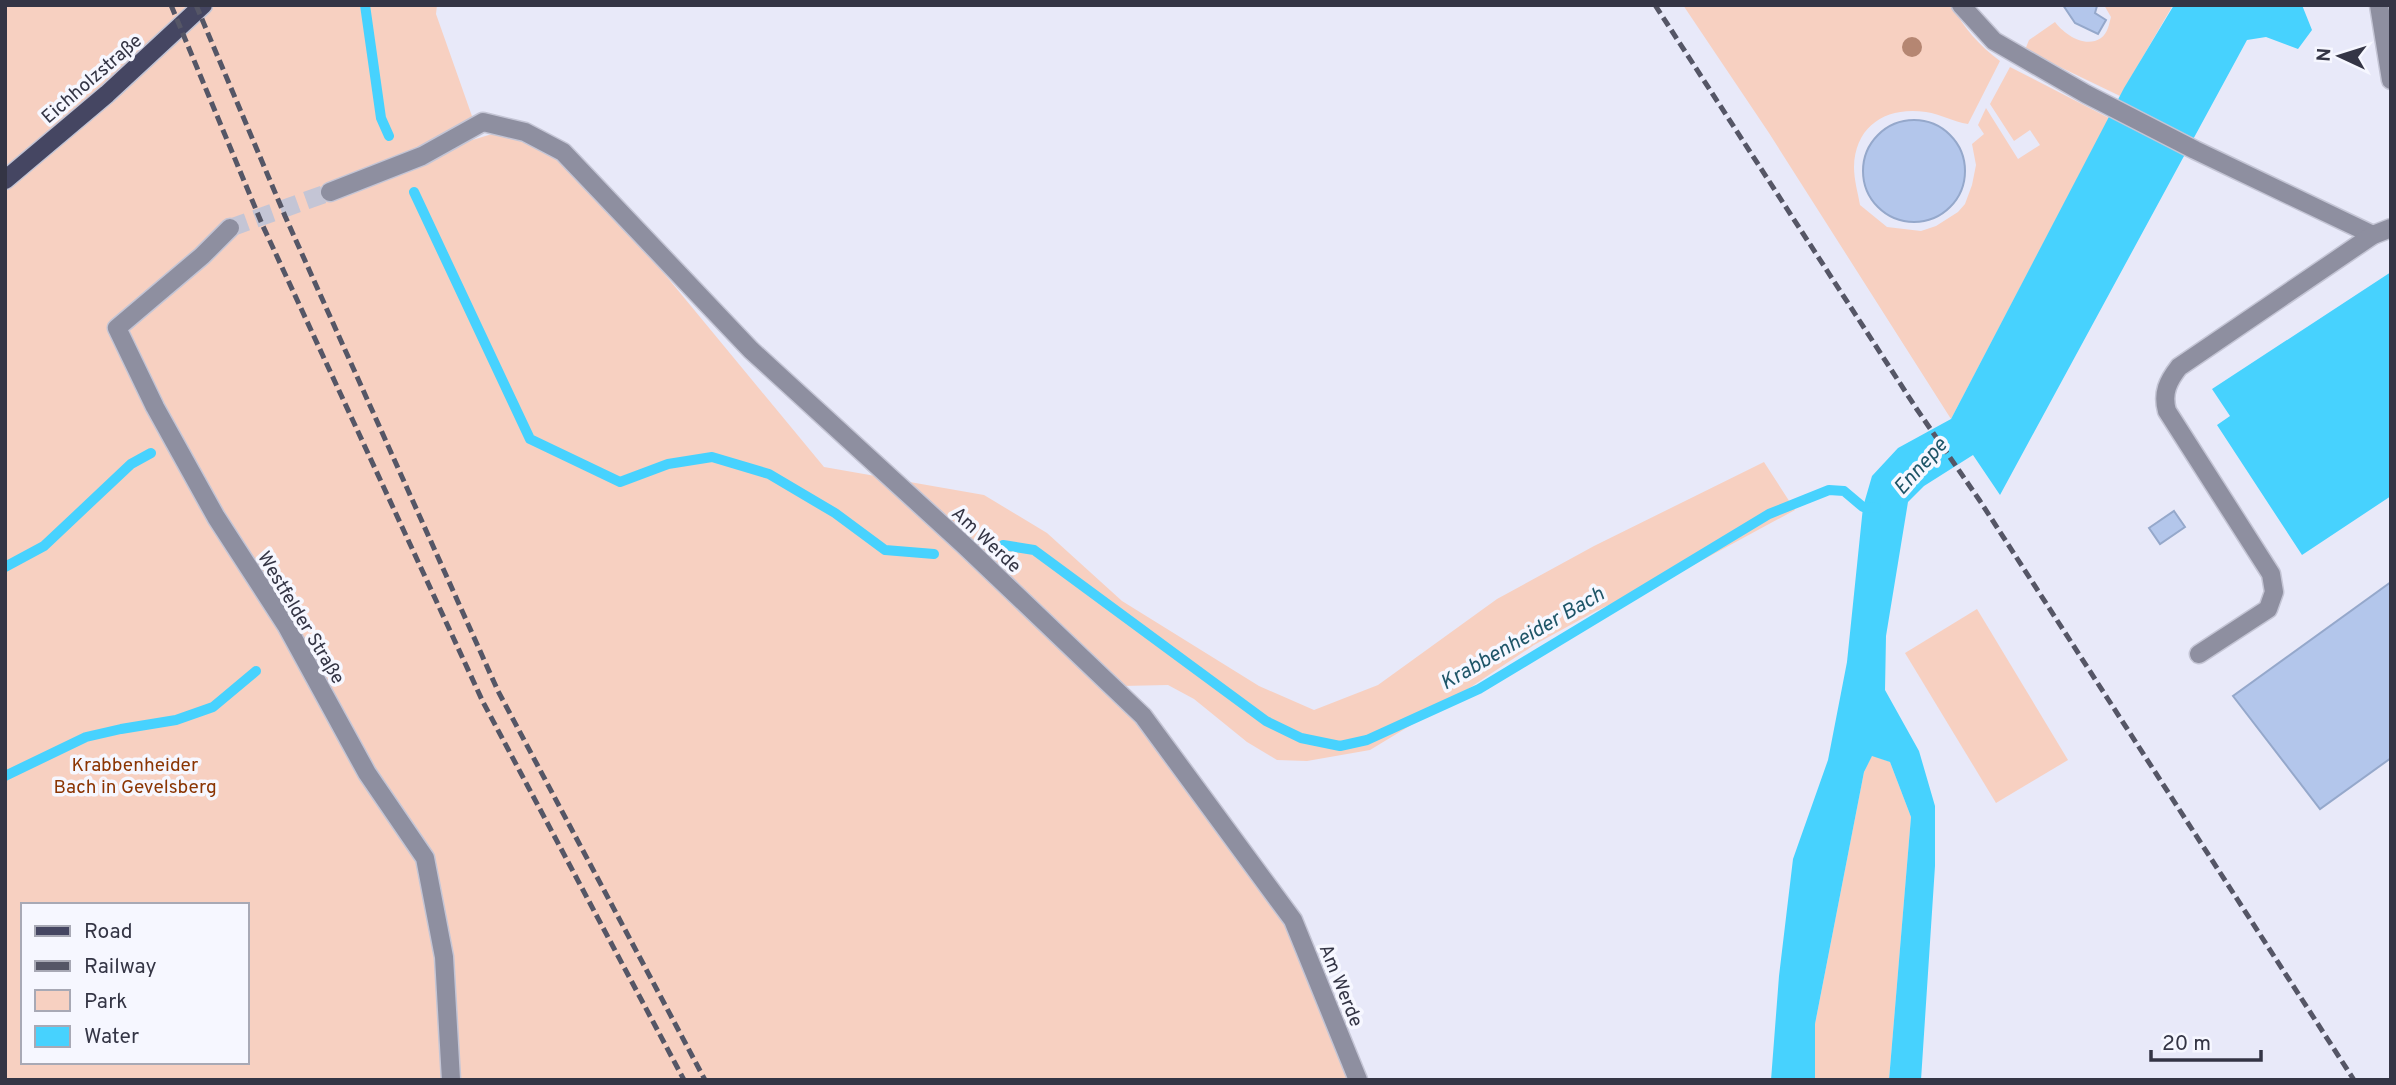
<svg xmlns="http://www.w3.org/2000/svg" width="2396" height="1085" font-family="Overpass,sans-serif">
  <style>
    .green { fill: #f7d0c1; fill-rule: evenodd }
    .water { fill: #47d2fe }
    .lines { fill: none; stroke-linecap: round; stroke-linejoin: round }
    .stream { stroke: #47d2fe; stroke-width: 10 }
    .building { fill: #b3c6eb; stroke: #95a8cb; stroke-width: 2 }
    .minor-tunnel { stroke: #c4c5d5; stroke-width: 18; stroke-dasharray: 18 9; stroke-linecap: butt }
    .minor-casing { stroke: #c4c5d5; stroke-width: 21 }
    .major-casing { stroke: #c4c5d5; stroke-width: 21 }
    .minor { stroke: #8e8fa0; stroke-width: 18 }
    .major { stroke: #454662; stroke-width: 18 }
    .rail { stroke: #555666; stroke-width: 5; stroke-dasharray: 10 5; stroke-linecap: butt }
    .tree { fill: #b58672 }
    .labels { text-anchor: middle; stroke-width: 7; stroke-linejoin: round; paint-order: stroke }
    .street-label { font-size: 19px; fill: #343545; stroke: #f6f7ff }
    .park-label { font-size: 19px; fill: #8b3503; stroke: #f6f7ff }
    .water-label { font-size: 21px; font-style: italic; fill: #1e5568; stroke: #f6f7ff }
  </style>
  <rect width="100%" height="100%" fill="#e8e9f9"/>
  <g class="green">
    <path d="M5,5H437L436,14L473,119L469,141L502,131L535,142L562,158L629,231L824,467L984,495L1047,533L1122,601L1259,686L1314,710L1378,685L1497,599L1594,546L1764,462L1795,510L1686,569L1596,611L1534,645L1441,707L1370,750L1307,761L1277,760L1247,742L1194,699L1168,685L1122,686L1109,695L1143,726L1216,822L1289,924L1350,1080H459L453,959L428,852L375,775L338,711L327,716L358,773L419,865L437,958L443,1080H5ZM23,905H247V1062H23Z"/>
    <path d="M1683,5H1952C1964,29 1979,45 2000,61L1968,124C1953,122 1941,114 1926,112C1887,106 1855,125 1854,167C1854,180 1858,193 1860,205L1887,227L1921,231L1936,226L1958,212L1965,204L1972,185L1976,165L1972,144L1984,134L1978,125L1986,108L2018,159L2040,145L2030,130L2014,141L1990,104L2010,67L2109,118L1951,419L1769,133Z"/>
    <path d="M2104,5H2173L2120,96L2025,50L2029,40L2055,22C2064,34 2085,49 2101,38C2108,33 2109,24 2111,17Z"/>
    <path d="M1977,609L2068,760L1996,803L1905,653Z"/>
    <path d="M1872,755L1890,762L1911,817L1889,1080H1815V1024L1864,772Z"/>
  </g>
  <g class="water">
    <path d="M2174,5H2302L2312,30L2298,49L2266,37L2247,40L2000,495L1973,455L1924,486L1908,502L1886,636L1885,690L1919,751L1935,806V866L1921,1080H1889L1911,817L1890,762L1872,756L1864,772L1815,1024V1080H1771L1779,976L1793,859L1828,760L1847,662L1863,507L1872,476L1898,448L1951,419L2124,88Z"/>
    <path d="M2391,272V496L2302,555L2217,425L2230,416L2212,389Z"/>
  </g>
  <g class="lines">
    <g class="stream">
      <path d="M365,5L381,118L389,136"/>
      <path d="M414,192L530,439L620,482L668,464L712,457L769,474L835,513L885,550L934,554"/>
      <path d="M1003,545L1034,550L1266,721L1301,738L1340,746L1367,740L1479,689L1769,514L1829,490L1844,491L1863,507L1876,508"/>
      <path d="M5,567L44,546L131,464L151,453"/>
      <path d="M5,776L86,737L121,729L176,720L213,707L256,671"/>
    </g>
  </g>
  <g class="building">
    <path d="M2063,5L2097,6L2095,13L2106,20L2098,34L2075,23Z"/>
    <circle cx="1914" cy="171" r="51"/>
    <path d="M2174,511L2185,527L2160,544L2149,528Z"/>
    <path d="M2391,582V758L2320,809L2233,696Z"/>
  </g>
  <g class="lines">
    <path class="minor-tunnel" d="M230,228L330,192"/>
    <g class="minor-casing">
      <g id="minor">
        <path d="M1961,5L1994,41L2086,94L2195,150L2373,235"/>
        <path d="M2379,5L2391,80"/>
        <path d="M330,192L422,156L483,122L525,132L563,152L751,350L964,545L1143,716L1293,920L1358,1080"/>
        <path d="M230,228L202,256L117,328L155,407L216,517L286,625L367,773L425,858L444,957L451,1080"/>
        <path d="M2199,654L2268,609L2274,592L2271,574L2167,411C2162,393 2168,381 2179,367L2373,235L2391,228"/>
      </g>
    </g>
    <g class="major-casing">
      <path id="major" d="M5,180L107,94L203,5"/>
    </g>
    <use href="#minor" class="minor"/>
    <use href="#major" class="major"/>
    <g class="rail">
      <path d="M171,5L262,224L483,702L684,1080"/>
      <path d="M196,5L285,216L498,691L705,1080"/>
      <path d="M1655,5L1916,408L1980,501L2354,1080"/>
    </g>
  </g>
  <circle class="tree" cx="1912" cy="47" r="10"/>
  <g class="labels">
    <g class="street-label">
      <text transform="translate(91 78) rotate(-41)" y="7">Eichholzstraße</text>
      <text transform="translate(987 539) rotate(43)" y="7">Am Werde</text>
      <text transform="translate(302 617) rotate(59)" y="7">Westfelder Straße</text>
      <text transform="translate(1342 985) rotate(68)" y="7">Am Werde</text>
    </g>
    <g class="park-label">
      <text x="135" y="771">Krabbenheider<tspan x="135" dy="22">Bach in Gevelsberg</tspan></text>
    </g>
    <g class="water-label">
      <text transform="translate(1920 466) rotate(-48)" y="7">Ennepe</text>
      <text transform="translate(1522 638) rotate(-30)" y="7">Krabbenheider Bach</text>
    </g>
  </g>
  <rect width="2396" height="1085" fill="none" stroke="#343545" stroke-width="14"/>
  <rect x="21" y="903" width="228" height="161" fill="#f6f7ff" stroke="#a8a9b5" stroke-width="2"/>
  <rect x="35" y="926" width="35" height="10" fill="#454662" stroke="#a8a9b5" stroke-width="2"/>
  <text x="84" y="938" font-size="21" fill="#343545">Road</text>
  <rect x="35" y="961" width="35" height="10" fill="#555666" stroke="#a8a9b5" stroke-width="2"/>
  <text x="84" y="973" font-size="21" fill="#343545">Railway</text>
  <rect x="35" y="990" width="35" height="21" fill="#f7d0c1" stroke="#a8a9b5" stroke-width="2"/>
  <text x="84" y="1008" font-size="21" fill="#343545">Park</text>
  <rect x="35" y="1026" width="35" height="21" fill="#47d2fe" stroke="#a8a9b5" stroke-width="2"/>
  <text x="84" y="1043" font-size="21" fill="#343545">Water</text>
  <g transform="translate(2340 56) rotate(274)" stroke="#f6f7ff" stroke-width="5" paint-order="stroke">
  <path d="M0-5L12 26L0 18L-12 26Z" fill="#343545"/>
  <text y="-10" font-size="19" font-weight="bold" text-anchor="middle" fill="#343545">N</text>
  </g>
  <path d="M2151 1050v10h110v-10" fill="none" stroke="#343545" stroke-width="3.5"/>
  <text x="2162" y="1050" font-size="21" fill="#343545" stroke="#f6f7ff" stroke-width="5" paint-order="stroke">20 m</text>
</svg>
